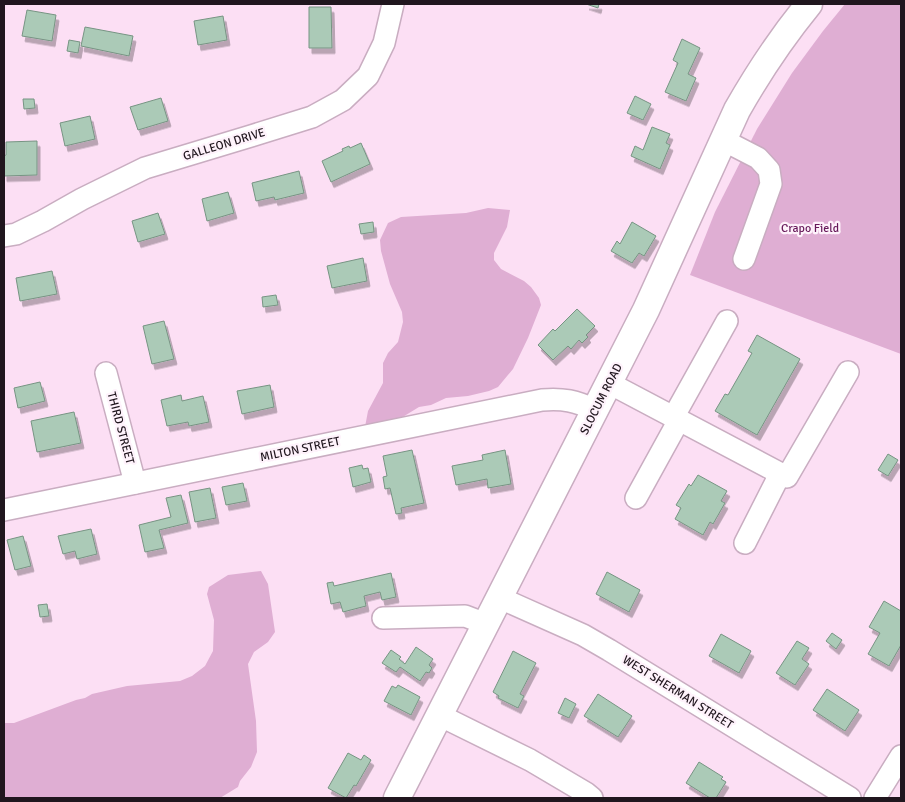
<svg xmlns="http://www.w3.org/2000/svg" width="905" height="802" font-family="Signika,sans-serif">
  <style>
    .green { fill: #dfaed3 }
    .building { fill: #abcab7; stroke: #779483; filter: url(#shadow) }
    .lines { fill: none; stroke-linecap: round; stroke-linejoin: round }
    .minor-casing { stroke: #c9adc1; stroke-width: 24 }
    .major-casing { stroke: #c9adc1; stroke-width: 29 }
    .minor { stroke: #fff; stroke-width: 21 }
    .major { stroke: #fff; stroke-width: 26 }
    .labels { text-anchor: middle; stroke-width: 4.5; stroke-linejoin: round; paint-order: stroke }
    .street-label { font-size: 12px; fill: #20161e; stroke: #fef2fb }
    .park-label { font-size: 12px; fill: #67195a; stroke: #fef2fb }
  </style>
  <defs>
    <filter id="shadow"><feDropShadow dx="3" dy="5.5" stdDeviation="0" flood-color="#0004"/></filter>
  </defs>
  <rect width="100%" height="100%" fill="#fcdff4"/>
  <g class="green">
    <path d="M845,4H901V354L690,275L715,212L757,129L792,73L823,31Z"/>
    <path d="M488,208L510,210L507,227L494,253V260L501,269L524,281L531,287L539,298L541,305L528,338L513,369L498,387L489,391L468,396L446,398L431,405L419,407L383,429L365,427L368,411L383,383V363L388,353L398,342L403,322L402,312L390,284L381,251L380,240L388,223L401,217L466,213Z"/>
    <path d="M261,571L268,584L275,632L268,642L254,652L248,664L256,721L257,752L251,767L240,781L238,787L220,798H4V723H14L76,700L85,698L92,694L127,686L180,681L192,676L205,666L213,651L214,620L207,594L209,587L228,575Z"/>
  </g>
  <g class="building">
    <path d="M586,4H599L598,8Z"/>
    <path d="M309,7H331L332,48H309Z"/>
    <path d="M27,10L56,15L52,41L22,36Z"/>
    <path d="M223,16L227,40L198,45L194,21Z"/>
    <path d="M85,27L133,36L129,56L81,46Z"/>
    <path d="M682,39L700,48L688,74L696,78L686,101L665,92L678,63L673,60Z"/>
    <path d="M69,40L80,42L78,53L67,51Z"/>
    <path d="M635,96L651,104L643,120L627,113Z"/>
    <path d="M161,98L168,121L138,130L130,107Z"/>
    <path d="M23,99H34L35,108L24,109Z"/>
    <path d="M90,116L95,139L65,146L60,123Z"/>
    <path d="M652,127L670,134L666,143L670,145L660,169L631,156L635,146L643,150Z"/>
    <path d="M37,141V175L4,176V156L6,155V142Z"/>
    <path d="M361,143L370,164L331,182L322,161L343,151L342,149L349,146L350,148Z"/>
    <path d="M299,171L304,193L275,200L274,197L256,201L252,183Z"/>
    <path d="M228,192L234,213L207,221L202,199Z"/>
    <path d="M158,213L165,234L138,242L132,221Z"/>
    <path d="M373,222L374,232L361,234L359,224Z"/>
    <path d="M632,222L656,236L644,256L639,253L632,263L611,251L617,241L620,244Z"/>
    <path d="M363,258L367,281L332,288L327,266Z"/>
    <path d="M52,271L57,294L20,301L16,278Z"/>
    <path d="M276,295L278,305L263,307L262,297Z"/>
    <path d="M577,309L595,326L586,335L588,337L582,343L579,340L571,349L568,346L553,360L538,345L553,329L555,331Z"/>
    <path d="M164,321L174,359L152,364L143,326Z"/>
    <path d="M757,335L800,359L757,435L715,411L725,394L728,395L752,353L748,351Z"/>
    <path d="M40,382L45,401L18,408L14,388Z"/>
    <path d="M270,385L274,407L242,414L237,391Z"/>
    <path d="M181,395L182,401L203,396L209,422L189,426L188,422L167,426L161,400Z"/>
    <path d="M74,412L81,443L37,452L31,421Z"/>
    <path d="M412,450L424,503L401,508L402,513L396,514L390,488L385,489L383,477L387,476L383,456Z"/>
    <path d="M505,450L511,484L488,488L487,479L456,485L452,466L483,460L482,455Z"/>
    <path d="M888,454L898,460L888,476L878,470Z"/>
    <path d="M362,465L363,469L368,468L371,482L353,487L349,468Z"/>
    <path d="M698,475L727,491L721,501L725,503L713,524L710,522L703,535L675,519L681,508L676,505L689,484L691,486Z"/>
    <path d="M243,483L247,501L226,505L222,487Z"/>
    <path d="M210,488L216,518L195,522L189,492Z"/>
    <path d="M181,495L188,523L159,530L164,548L145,552L139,525L171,517L166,498Z"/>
    <path d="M91,529L97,554L77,559L75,551L63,554L58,536Z"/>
    <path d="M23,536L31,566L15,570L7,540Z"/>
    <path d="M607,572L640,590L629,612L596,594Z"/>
    <path d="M391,573L396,597L382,600L380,592L364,596L366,606L343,612L340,602L331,604L327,583L333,582L334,586Z"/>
    <path d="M884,601L901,611V645L889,666L868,654L880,633L869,627Z"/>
    <path d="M47,604L49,616L40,617L38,605Z"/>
    <path d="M832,633L842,640L836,649L826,641Z"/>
    <path d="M721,634L751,651L739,673L709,656Z"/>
    <path d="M797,641L809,648L802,659L809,664L795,685L776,673Z"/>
    <path d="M416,647L433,659L429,665L432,668L429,673L426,672L420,681L400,667L396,672L382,663L391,650L401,657L399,659L405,664Z"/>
    <path d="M513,651L536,663L520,694L524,696L518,708L498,698L499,696L493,692Z"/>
    <path d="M398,685L420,697L411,715L384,701L392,686L396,688Z"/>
    <path d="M827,689L859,710L845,731L813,710Z"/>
    <path d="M598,694L632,716L618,737L584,716Z"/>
    <path d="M565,698L576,704L569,718L558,713Z"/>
    <path d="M348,753L361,760L364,755L371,760L356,786L354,785L346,798L328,788Z"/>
    <path d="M699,762L723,777L721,779L726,782L716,798H710L686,783Z"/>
  </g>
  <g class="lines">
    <g class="minor-casing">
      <g id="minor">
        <path d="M723,140L758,158L769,170L771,184L744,259"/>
        <path d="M4,236L16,234L43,221L82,199L145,168L251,136L312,117L343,100L368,76L384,43L393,4"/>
        <path d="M106,373L135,483"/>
        <path d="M609,383L787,477L848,372"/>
        <path d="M674,416L727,321"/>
        <path d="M636,498L679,420"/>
        <path d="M4,510L542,400C563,398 576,401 595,410"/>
        <path d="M745,543L780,474"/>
        <path d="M500,598L583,635L609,650L850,798"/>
        <path d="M383,618L465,616L486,624"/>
        <path d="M439,715L530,760L586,793L592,798"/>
        <path d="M875,798L901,756"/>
      </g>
    </g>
    <g class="major-casing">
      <path id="major" d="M397,798L646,310L737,110C758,73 782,37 809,4"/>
    </g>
    <use href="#minor" class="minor"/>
    <use href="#major" class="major"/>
  </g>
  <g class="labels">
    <g class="street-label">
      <text transform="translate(224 144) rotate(-17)" y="4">GALLEON DRIVE</text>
      <text transform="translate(601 399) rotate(-63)" y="4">SLOCUM ROAD</text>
      <text transform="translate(121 428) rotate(75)" y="4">THIRD STREET</text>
      <text transform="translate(300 449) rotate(-12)" y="4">MILTON STREET</text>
      <text transform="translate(678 692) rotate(32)" y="4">WEST SHERMAN STREET</text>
    </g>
    <g class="park-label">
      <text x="810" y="232">Crapo Field</text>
    </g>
  </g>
  <rect width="905" height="802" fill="none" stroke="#20161e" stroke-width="10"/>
</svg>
